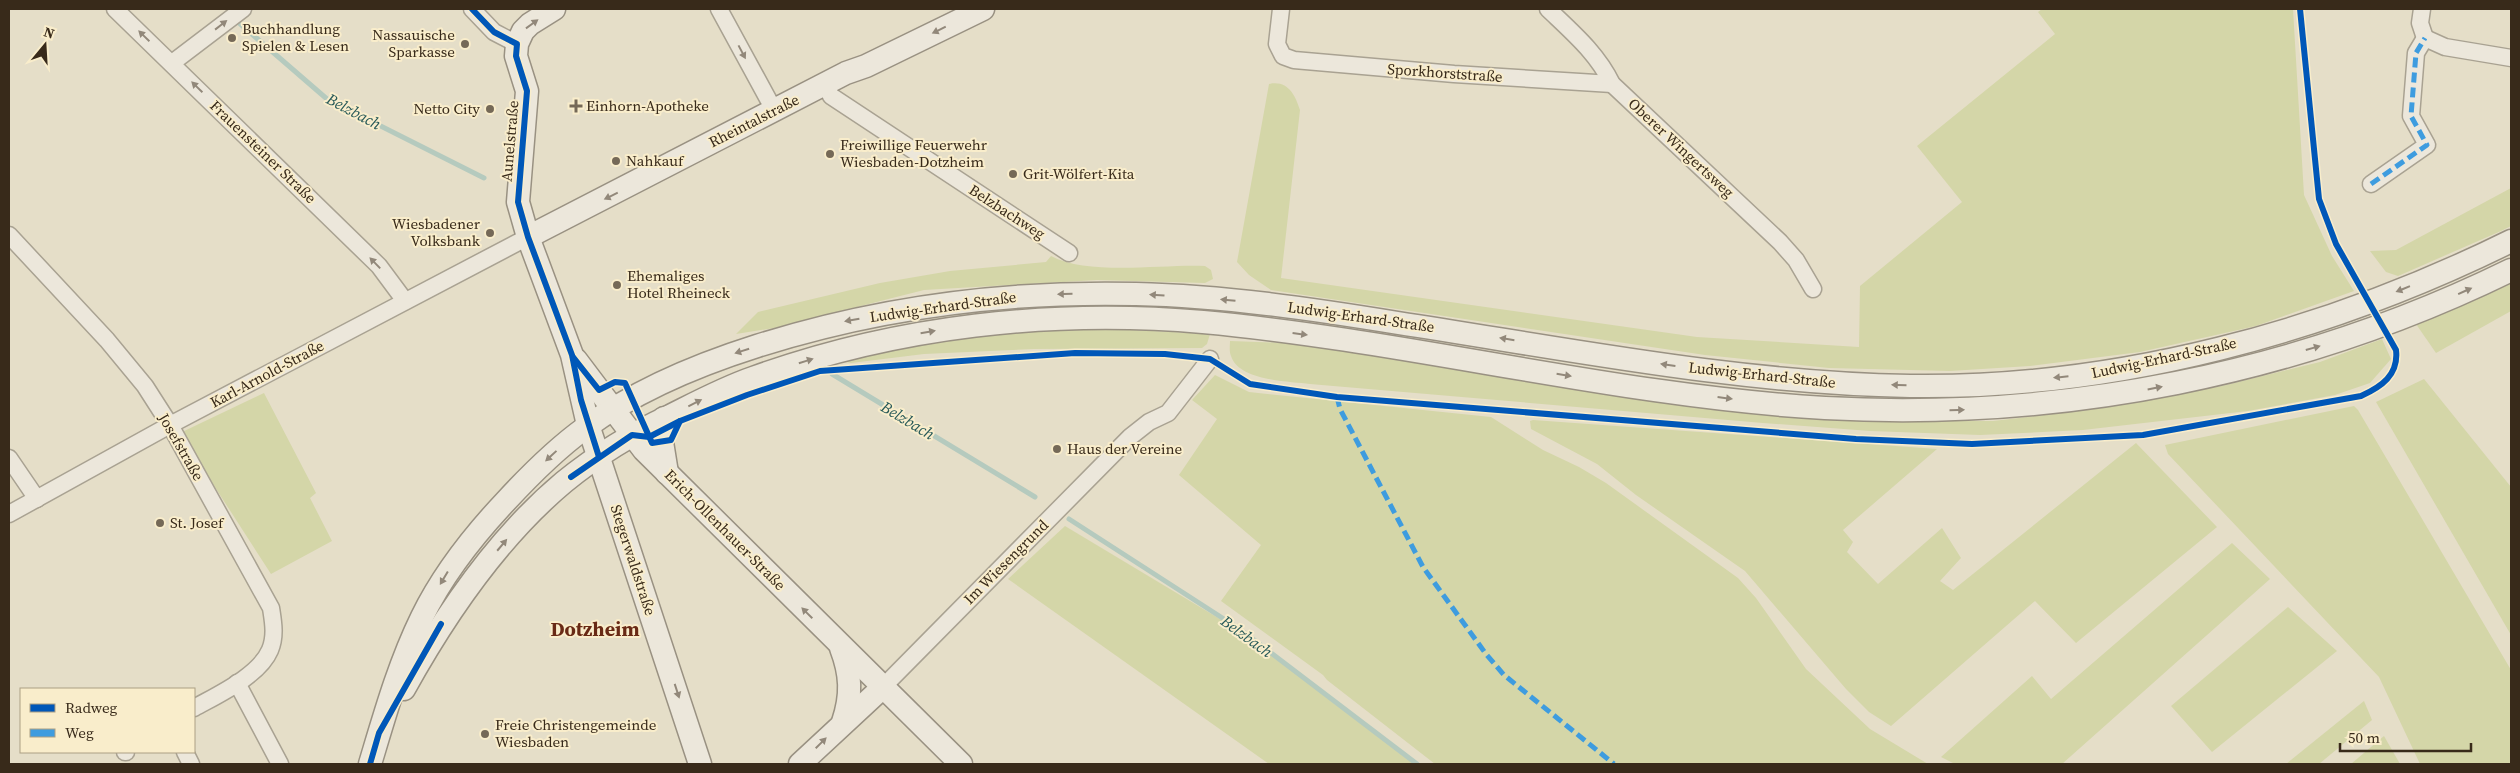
<svg xmlns="http://www.w3.org/2000/svg" width="2520" height="773" font-family="'Source Serif 4',serif">
  <style>
    .green { fill: #d4d6a8 }
    .lines { fill: none; stroke-linecap: round; stroke-linejoin: round }
    .stream { stroke: #b5cabe; stroke-width: 5 }
    .street-casing { stroke: #a9a292; stroke-width: 19 }
    .secondary-casing { stroke: #999182; stroke-width: 25 }
    .street { stroke: #ece7db; stroke-width: 16 }
    .secondary { stroke: #ece7db; stroke-width: 22 }
    .quiet { stroke: #3e9cdf; stroke-width: 5; stroke-dasharray: 10 5; stroke-linecap: butt }
    .cycleway-casing { stroke: #f9edcb; stroke-width: 9 }
    .cycleway { stroke: #0057b8; stroke-width: 6 }
    .oneway { fill: #92887a }
    .poi-dot { fill: #756957; stroke: #f9edcb; stroke-width: 2 }
    .labels { text-anchor: middle; stroke-width: 4; stroke-linejoin: round; paint-order: stroke }
    .poi-label { font-size: 15px; fill: #382a1a; stroke: #f9edcb; text-anchor: start }
    .street-label { font-size: 15px; fill: #382a1a; stroke: #f9edcb }
    .water-label { font-size: 16px; font-style: italic; fill: #275958; stroke: #f9edcb }
    .district-label { font-size: 20px; font-weight: bold; fill: #692a15; stroke: #f9edcb }
  </style>
  <rect width="100%" height="100%" fill="#e5dec8"/>
  <g class="green">
    <path d="M2042,9H2293L2304,195L2332,256L2354,291L2256,326L2140,352L2030,366L1950,371L1829,368L1705,355L1271,290L1249,275L1237,262L1269,84C1288,80 1295,95 1300,110L1281,278L1697,337L1859,347L1860,286L1962,202L1917,146L2055,34L2038,12Z"/>
    <path d="M2511,188V226L2501,231L2398,276L2386,272L2370,251L2396,250Z"/>
    <path d="M1051,256C1088,276 1162,264 1205,266L1211,270L1213,279L1205,283L1097,280L924,290L774,328L736,334L758,312L880,283L950,271L1046,262Z"/>
    <path d="M2511,282V311L2436,353L2416,324Z"/>
    <path d="M1076,327L1210,334L1207,344L1202,348L1034,349L924,354L851,363L841,361C919,344 996,333 1076,327Z"/>
    <path d="M2382,339L2391,359L2370,383L2335,395L2248,411L2083,430L1980,435L1870,431L1763,423L1310,384C1288,381 1239,381 1231,356C1229,352 1230,345 1230,341L1291,343L1763,414L1873,421H1993L2103,408L2222,386L2320,362Z"/>
    <path d="M1215,375L1249,392L1491,417L1543,450L1579,467L1606,483L1738,578L1756,598L1806,669L1870,729L1928,764H1435L1327,680L1323,675L1221,601L1261,545L1179,475L1217,419L1192,400Z"/>
    <path d="M2424,379L2511,487V635L2376,402Z"/>
    <path d="M264,393L316,493L310,498L332,541L271,574L180,433Z"/>
    <path d="M2354,406L2358,410L2511,670V764H2420L2379,677L2168,454L2165,445Z"/>
    <path d="M1533,420L1937,449L1843,530L1853,542L1847,552L1878,584L1942,528L1961,558L1940,581L1953,590L2136,443L2217,527L2076,643L2035,601L1891,726L1869,712L1846,689L1745,571L1636,495L1597,464L1531,429L1530,421Z"/>
    <path d="M1065,526L1240,631L1414,764H1269L1008,579Z"/>
    <path d="M2232,543L2270,579L2062,764H1955L1941,757L2032,676L2051,699Z"/>
    <path d="M2288,607L2337,651L2212,752L2171,706Z"/>
    <path d="M2364,701L2372,720L2319,764H2286Z"/>
    <path d="M2384,736L2400,764H2351Z"/>
  </g>
  <g class="lines">
    <g class="stream">
      <path d="M238,22L327,99L484,178"/>
      <path d="M832,374L1035,497"/>
      <path d="M1069,519L1241,630L1417,764"/>
    </g>
    <g class="street-casing">
      <g id="street">
        <path d="M115,9L379,266L405,301"/>
        <path d="M472,9L494,32L517,44"/>
        <path d="M719,9L774,110"/>
        <path d="M1281,9L1277,44L1283,56L1294,60L1454,74L1612,84"/>
        <path d="M1548,9C1572,32 1597,53 1612,84L1780,242L1796,260L1813,289"/>
        <path d="M2422,9L2420,23L2425,38"/>
        <path d="M2425,38L2445,47L2511,58"/>
        <path d="M172,63L243,9"/>
        <path d="M825,84L831,96L1069,253"/>
        <path d="M2371,184L2427,145L2411,116L2416,53L2425,38"/>
        <path d="M9,235L107,340L145,386L170,425L271,608C273,621 276,636 270,650C259,676 217,695 194,708"/>
        <path d="M9,458L37,499"/>
        <path d="M9,514L170,425L528,237"/>
        <path d="M237,683L280,764"/>
        <path d="M883,687L1130,437L1149,422L1168,413L1210,359"/>
        <path d="M125,752H126"/>
        <path d="M185,752L191,764"/>
      </g>
    </g>
    <g class="secondary-casing">
      <g id="secondary">
        <path d="M554,9L530,24L523,31L517,44L516,56L527,91L518,202L528,237L572,355L588,425L700,764"/>
        <path d="M528,237L846,73L866,66L983,9"/>
        <path d="M576,360L644,450L961,764"/>
        <path d="M664,418L662,442L667,473"/>
        <path d="M841,648C851,674 852,695 843,722"/>
        <path d="M404,689C446,613 497,538 564,482C596,456 633,433 670,416C698,402 724,388 753,378C896,326 1052,309 1203,322C1411,341 1616,396 1825,408C2061,421 2299,374 2511,270"/>
        <path d="M370,764C385,714 399,664 422,617C443,574 473,536 506,501C530,475 556,449 585,428C636,390 697,365 757,346C880,307 1008,291 1136,294C1224,296 1312,309 1398,323C1568,349 1737,383 1910,386C2117,389 2327,332 2511,241"/>
        <path d="M800,764L883,687"/>
      </g>
    </g>
    <use href="#street" class="street"/>
    <use href="#secondary" class="secondary"/>
    <g class="quiet">
      <path d="M2371,184L2427,145L2411,116L2416,53L2425,38"/>
      <path d="M1337,397L1340,409L1423,567L1486,654L1504,675L1614,764"/>
    </g>
    <g class="cycleway-casing">
      <g id="cycleway">
        <path d="M472,9L494,32L517,44L516,56L527,91L518,202L528,237L572,355L581,400L599,457"/>
        <path d="M573,357L599,390L615,382L625,383L652,443L671,440L680,421"/>
        <path d="M571,477L632,435L649,437L680,421L747,395L820,371L1075,353L1165,354L1210,359L1250,384L1337,397L1856,439L1972,444L2143,435L2361,396C2381,387 2399,375 2396,350L2336,244L2319,199L2300,9"/>
        <path d="M370,764L379,733L441,624"/>
      </g>
    </g>
    <use href="#cycleway" class="cycleway"/>
  </g>
  <defs><path id="oneway-solid" d="M-6-.8H1V-3.2L6.5 0L1 3.2V.8H-6Z" transform="scale(1.25)"/></defs>
  <g class="oneway">
    <use href="#oneway-solid" transform="translate(532 24) rotate(-36)"/>
    <use href="#oneway-solid" transform="translate(221 25) rotate(-38)"/>
    <use href="#oneway-solid" transform="translate(939 30) rotate(154)"/>
    <use href="#oneway-solid" transform="translate(144 36) rotate(-136)"/>
    <use href="#oneway-solid" transform="translate(742 52) rotate(62)"/>
    <use href="#oneway-solid" transform="translate(197 87) rotate(-136)"/>
    <use href="#oneway-solid" transform="translate(611 196) rotate(154)"/>
    <use href="#oneway-solid" transform="translate(375 263) rotate(-134)"/>
    <use href="#oneway-solid" transform="translate(2403 289) rotate(158)"/>
    <use href="#oneway-solid" transform="translate(2465 291) rotate(-24)"/>
    <use href="#oneway-solid" transform="translate(1065 294) rotate(179)"/>
    <use href="#oneway-solid" transform="translate(1157 295) rotate(-176)"/>
    <use href="#oneway-solid" transform="translate(1228 300) rotate(-175)"/>
    <use href="#oneway-solid" transform="translate(852 320) rotate(170)"/>
    <use href="#oneway-solid" transform="translate(928 332) rotate(-10)"/>
    <use href="#oneway-solid" transform="translate(1300 334) rotate(7)"/>
    <use href="#oneway-solid" transform="translate(1507 339) rotate(-171)"/>
    <use href="#oneway-solid" transform="translate(2313 348) rotate(-16)"/>
    <use href="#oneway-solid" transform="translate(742 351) rotate(162)"/>
    <use href="#oneway-solid" transform="translate(806 361) rotate(-17)"/>
    <use href="#oneway-solid" transform="translate(1668 365) rotate(-172)"/>
    <use href="#oneway-solid" transform="translate(1564 375) rotate(9)"/>
    <use href="#oneway-solid" transform="translate(2061 377) rotate(174)"/>
    <use href="#oneway-solid" transform="translate(1899 385) rotate(-178)"/>
    <use href="#oneway-solid" transform="translate(2155 388) rotate(-11)"/>
    <use href="#oneway-solid" transform="translate(1725 398) rotate(7)"/>
    <use href="#oneway-solid" transform="translate(695 403) rotate(-27)"/>
    <use href="#oneway-solid" transform="translate(1957 410) rotate(-1)"/>
    <use href="#oneway-solid" transform="translate(551 456) rotate(137)"/>
    <use href="#oneway-solid" transform="translate(502 545) rotate(-50)"/>
    <use href="#oneway-solid" transform="translate(444 578) rotate(121)"/>
    <use href="#oneway-solid" transform="translate(807 613) rotate(-135)"/>
    <use href="#oneway-solid" transform="translate(677 691) rotate(72)"/>
    <use href="#oneway-solid" transform="translate(821 743) rotate(-45)"/>
  </g>
  <g class="poi-dot">
    <circle cx="232" cy="38" r="5"/>
    <circle cx="465" cy="44" r="5"/>
    <path d="M573.5 98.5h5v5h5v5h-5v5h-5v-5h-5v-5h5z"/>
    <circle cx="490" cy="109" r="5"/>
    <circle cx="830" cy="154" r="5"/>
    <circle cx="616" cy="161" r="5"/>
    <circle cx="1013" cy="174" r="5"/>
    <circle cx="490" cy="233" r="5"/>
    <circle cx="617" cy="285" r="5"/>
    <circle cx="1057" cy="449" r="5"/>
    <circle cx="160" cy="523" r="5"/>
    <circle cx="485" cy="734" r="5"/>
  </g>
  <g class="labels">
    <g class="poi-label">
      <text x="242" y="34">Buchhandlung<tspan x="242" dy="17">Spielen &amp; Lesen</tspan></text>
      <text x="455" y="40" text-anchor="end">Nassauische<tspan x="455" dy="17">Sparkasse</tspan></text>
      <text x="586" y="111">Einhorn-Apotheke</text>
      <text x="480" y="114" text-anchor="end">Netto City</text>
      <text x="840" y="150">Freiwillige Feuerwehr<tspan x="840" dy="17">Wiesbaden-Dotzheim</tspan></text>
      <text x="626" y="166">Nahkauf</text>
      <text x="1023" y="179">Grit-Wölfert-Kita</text>
      <text x="480" y="229" text-anchor="end">Wiesbadener<tspan x="480" dy="17">Volksbank</tspan></text>
      <text x="627" y="281">Ehemaliges<tspan x="627" dy="17">Hotel Rheineck</tspan></text>
      <text x="1067" y="454">Haus der Vereine</text>
      <text x="170" y="528">St. Josef</text>
      <text x="495" y="730">Freie Christengemeinde<tspan x="495" dy="17">Wiesbaden</tspan></text>
    </g>
    <g class="street-label">
      <text transform="translate(1445 73) rotate(4)" y="5">Sporkhorststraße</text>
      <text transform="translate(754 121) rotate(-27)" y="5">Rheintalstraße</text>
      <text transform="translate(510 141) rotate(-85)" y="5">Aunelstraße</text>
      <text transform="translate(1681 148) rotate(43)" y="5">Oberer Wingertsweg</text>
      <text transform="translate(263 152) rotate(44)" y="5">Frauensteiner Straße</text>
      <text transform="translate(1007 212) rotate(33)" y="5">Belzbachweg</text>
      <text transform="translate(943 307) rotate(-8)" y="5">Ludwig-Erhard-Straße</text>
      <text transform="translate(1361 317) rotate(8)" y="5">Ludwig-Erhard-Straße</text>
      <text transform="translate(2164 358) rotate(-12)" y="5">Ludwig-Erhard-Straße</text>
      <text transform="translate(267 374) rotate(-28)" y="5">Karl-Arnold-Straße</text>
      <text transform="translate(1762 375) rotate(6)" y="5">Ludwig-Erhard-Straße</text>
      <text transform="translate(181 447) rotate(60)" y="5">Josefstraße</text>
      <text transform="translate(725 530) rotate(45)" y="5">Erich-Ollenhauer-Straße</text>
      <text transform="translate(633 560) rotate(72)" y="5">Stegerwaldstraße</text>
      <text transform="translate(1006 562) rotate(-45)" y="5">Im Wiesengrund</text>
    </g>
    <g class="water-label">
      <text transform="translate(354 111) rotate(28)" y="6">Belzbach</text>
      <text transform="translate(908 420) rotate(31)" y="6">Belzbach</text>
      <text transform="translate(1247 636) rotate(36)" y="6">Belzbach</text>
    </g>
    <g class="district-label">
      <text x="595" y="636">Dotzheim</text>
    </g>
  </g>
  <rect width="2520" height="773" fill="none" stroke="#382a1a" stroke-width="20"/>
  <rect x="20" y="688" width="175" height="65" fill="#f9edcb" stroke="#ac9f84"/>
  <rect x="30" y="704" width="25" height="8" fill="#0057b8" stroke="#ac9f84"/>
  <text x="65" y="713" font-size="15" fill="#382a1a">Radweg</text>
  <rect x="30" y="729" width="25" height="8" fill="#3e9cdf" stroke="#ac9f84"/>
  <text x="65" y="738" font-size="15" fill="#382a1a">Weg</text>
  <g transform="translate(45 45) rotate(18)" stroke="#f9edcb" stroke-width="4" paint-order="stroke">
  <path d="M0-4L9 19L0 12L-9 19Z" fill="#382a1a"/>
  <text y="-8" font-size="14" font-weight="bold" text-anchor="middle" fill="#382a1a">N</text>
  </g>
  <path d="M2340 743v8h131v-8" fill="none" stroke="#382a1a" stroke-width="2.5"/>
  <text x="2348" y="743" font-size="15" fill="#382a1a" stroke="#f9edcb" stroke-width="4" paint-order="stroke">50 m</text>
</svg>
